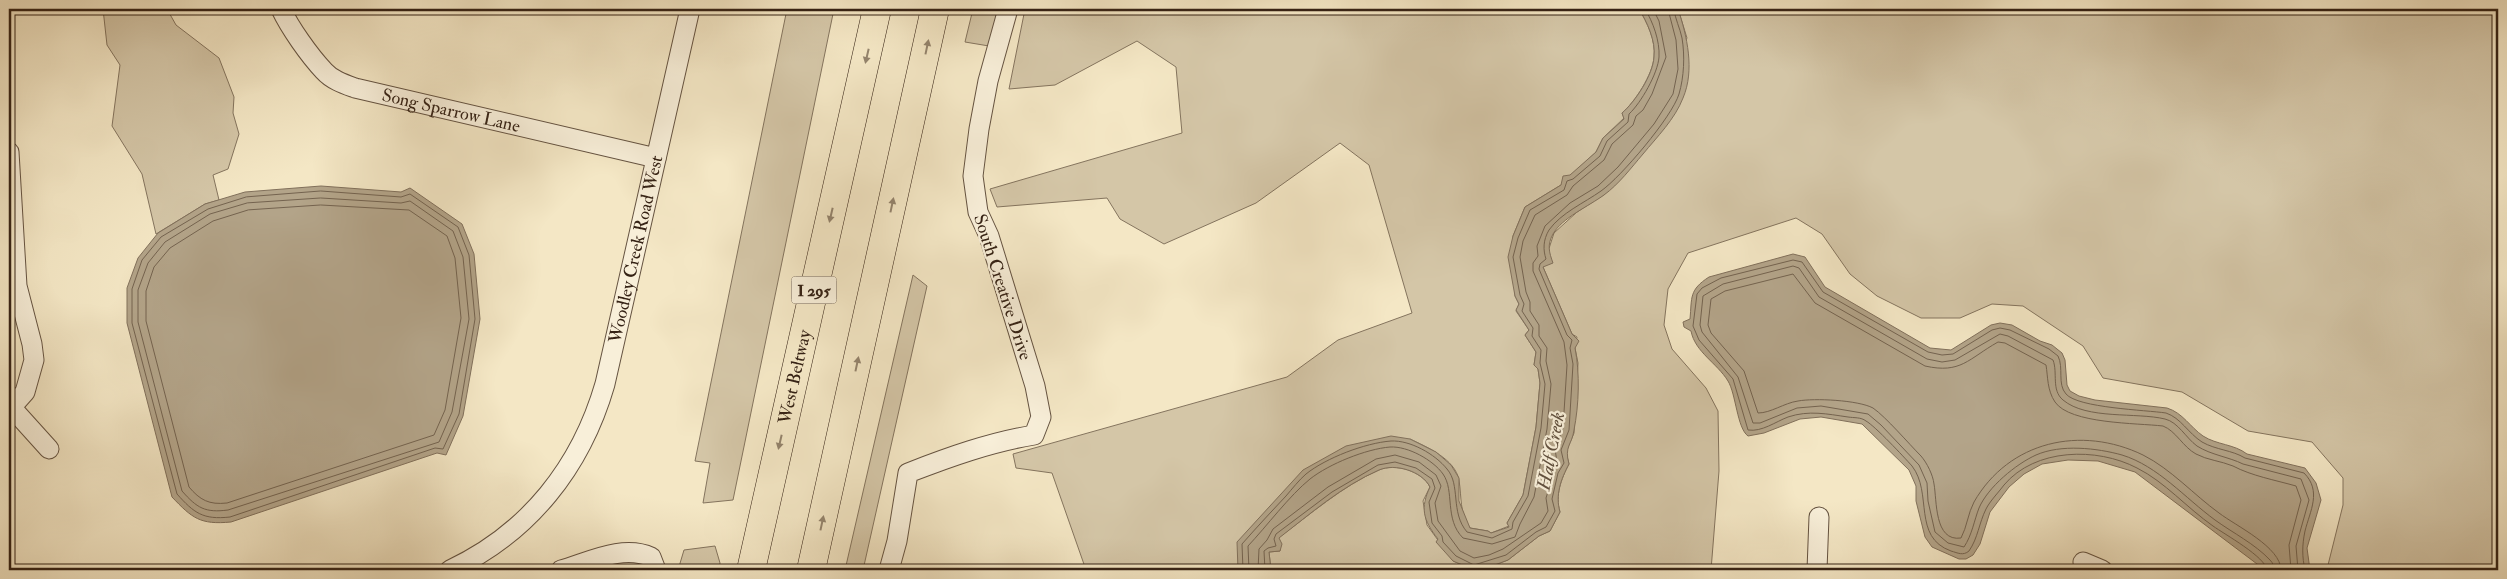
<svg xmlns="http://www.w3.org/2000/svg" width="2507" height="579" font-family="'IM FELL Double Pica',serif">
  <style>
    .green { fill: #d4c6a7; stroke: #84745e }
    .water { fill: #b3a489; stroke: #81705b }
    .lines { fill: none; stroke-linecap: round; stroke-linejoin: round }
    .shore { stroke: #74634f; stroke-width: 1 }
    .minor-casing { stroke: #655341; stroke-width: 21 }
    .highway-casing { stroke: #352215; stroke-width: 29 }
    .minor { stroke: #f8efd9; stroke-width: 19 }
    .highway { stroke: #f4e7c5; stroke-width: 28 }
    .oneway { fill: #94846d }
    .labels { text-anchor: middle; stroke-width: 4.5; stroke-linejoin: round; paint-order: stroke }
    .shield { fill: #f8efd9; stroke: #706050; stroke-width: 1 }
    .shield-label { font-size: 16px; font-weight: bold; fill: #352215 }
    .street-label { font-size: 18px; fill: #352215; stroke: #f8efd9 }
    .water-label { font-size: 19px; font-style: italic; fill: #61503e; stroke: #f8efd9 }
  </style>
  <rect width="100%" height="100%" fill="#f4e7c5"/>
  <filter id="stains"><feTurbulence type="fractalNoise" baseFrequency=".004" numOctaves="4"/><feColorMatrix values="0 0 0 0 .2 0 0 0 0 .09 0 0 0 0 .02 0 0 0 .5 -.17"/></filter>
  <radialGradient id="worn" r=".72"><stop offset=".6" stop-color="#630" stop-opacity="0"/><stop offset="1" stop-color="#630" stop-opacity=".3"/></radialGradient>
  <g class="green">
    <path d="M103,9H167L176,25L219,58L234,97L233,113L239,134L228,169L213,175L219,200L205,204L156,234L142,174L112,126L120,65L107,45Z"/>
    <path d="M787,9H834L733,500L703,503L710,463L695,461Z"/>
    <path d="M973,9H1000L989,46L965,42Z"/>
    <path d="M1025,9H1639C1647,22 1656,41 1654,57C1653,74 1635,102 1622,113L1624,118L1603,138L1596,152L1561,185L1525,207L1513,236L1515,296L1519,304L1516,311L1529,330L1525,335L1536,352L1534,365L1538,369L1540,383L1536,427L1523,495L1507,523L1509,526L1491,533L1488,531L1470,528C1459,511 1462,499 1459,480C1455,459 1427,447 1410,439L1237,565L1238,570H1086L1052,473L1016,468L1013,454L1287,377L1338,340L1412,313L1369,165L1340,143L1256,203L1164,244L1120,219L1107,198L997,207L990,189L1182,133L1176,67L1137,41L1055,85L1009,89Z"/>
    <path d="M1678,9H2498V570H2329L2328,565L2343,505V478L2312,442L2248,431L2182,392L2103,378L2083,346L2023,306L1992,304L1960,318H1921L1877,296L1850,274L1822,234L1796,218L1688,253L1668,289L1664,325L1672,349L1706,388L1718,411L1719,471L1711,570H1271L1269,552L1280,551L1278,538C1310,515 1342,486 1379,470C1395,463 1422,471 1430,487L1423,501L1427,525L1453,561L1472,569L1492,566L1508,560L1539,536L1550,531L1560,512C1555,495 1561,479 1569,464L1566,452L1574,433L1578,363L1575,348L1577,337L1572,334L1543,267L1554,233L1577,212L1605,194L1687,38Z"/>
    <path d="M913,275L927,286L863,570H845Z"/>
    <path d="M715,546L720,563L719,570H678L684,550Z"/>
  </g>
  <g class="water">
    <path d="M1639,9H1678C1687,36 1695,70 1683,98C1675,119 1657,137 1643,154C1631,168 1619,184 1604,195C1589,206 1562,218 1553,234C1547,245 1549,252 1553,263L1543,267L1572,334L1579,341L1575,348C1580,373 1579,405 1574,430C1572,445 1564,446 1569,464C1561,479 1555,495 1560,512L1550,531L1539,536L1508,560L1492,566L1472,569L1453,561L1436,542L1438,539C1423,520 1420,508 1430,487C1422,471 1395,463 1379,470C1342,486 1310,514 1279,538L1282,544L1280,551L1269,552L1271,570H1238L1237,542L1303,470L1346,446L1391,436L1410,439L1436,452L1451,465L1459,478V501L1470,528L1488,531L1491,533L1509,527L1507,523L1523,495L1536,427L1540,383L1538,369L1534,365L1536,352L1525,335L1529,330L1516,310L1519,304L1515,296L1508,257L1513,236L1525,207L1561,185L1563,176L1570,175L1596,152L1603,138L1624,119L1622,113C1635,102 1653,75 1654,57C1656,41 1647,22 1639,9Z"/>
    <path d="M321,186L401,192L410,188L462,224L474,254L480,319L463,416L446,455L437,453L231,522C200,525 192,518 172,497L127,323V288L138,258L158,233L205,204L245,192Z"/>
    <path d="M1793,254L1805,257L1825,287L1930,348L1951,350L1991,325L2000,323L2012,325L2040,341L2052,345L2062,353L2065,360L2067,385L2070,391L2079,396L2095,400L2167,408C2183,413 2190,427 2203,436C2217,445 2234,444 2247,454L2305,468L2316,483L2321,500L2307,548L2310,570H2265L2135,472L2098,461L2068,460L2042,464L2024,474L2009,487L1990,512L1980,544L1973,555L1966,559H1959L1932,547L1925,537L1916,501V486L1909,470L1862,424L1821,417L1800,419L1764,433L1748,436C1737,428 1736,394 1728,381C1717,363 1695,352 1691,331L1684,327L1683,322L1690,319C1692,297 1689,290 1709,277Z"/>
  </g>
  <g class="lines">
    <g class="shore">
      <path d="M321,191L401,197L410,194L458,227L469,255L475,319L459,414L443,449L435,448L230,517C203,520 194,513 177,494L132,323V289L142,260L161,237L208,209L246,197Z"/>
      <path d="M321,198L401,203L410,201L453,231L463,257L469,319L452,412L439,442L228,510C205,513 197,508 182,491L138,322V290L148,263L165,242L210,214L247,203Z"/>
      <path d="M321,205L409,210L447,236L455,258L461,318L445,410L434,435L227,503C209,505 200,500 189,487L146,321V291L154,267L170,248L213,221L248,210Z"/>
      <path d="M1243,570L1242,544C1256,528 1271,512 1286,496C1292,489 1299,480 1306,474C1326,458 1365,443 1391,441C1410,440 1435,454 1447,469C1461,485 1450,512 1467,532L1492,538L1512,529L1513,522L1528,496L1541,428L1545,384L1540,363L1541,350L1532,336L1533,328L1522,311L1524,304L1520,295L1513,257L1518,238L1530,210L1564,190L1567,181L1573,179L1600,156L1607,141L1628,122L1629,114C1641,103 1658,73 1659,57C1660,41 1653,22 1645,9"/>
      <path d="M1249,570L1248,546C1266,527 1290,495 1310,479C1329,464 1366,449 1390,447C1408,446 1433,460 1443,474C1455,491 1444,519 1463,538L1492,544L1515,537L1520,524L1534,497L1547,429L1551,384L1546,361L1547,348L1539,336V325L1530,311V302L1526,292L1520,257L1523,241L1535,215L1567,195L1573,186L1604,160L1612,144L1633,125L1636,116L1643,110L1652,94L1666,57L1659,21L1653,9"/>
      <path d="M1258,570L1259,549L1267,540L1273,529L1328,487L1376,459L1395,455L1419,462L1436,475L1441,486L1435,503L1438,521L1460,551L1474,558L1489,555L1503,549L1541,523L1548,511L1546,498L1557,462L1555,449L1563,428L1567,365L1564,342L1533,271V263L1538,256L1537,246L1545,226L1570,203L1598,186L1618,167L1654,124L1673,94L1678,69L1676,40L1668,9"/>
      <path d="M1265,570L1264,551L1268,548L1276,546L1274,539L1276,534L1332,492L1378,465L1395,462L1416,468L1432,479L1435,488L1429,502L1432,523L1442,536L1443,542L1456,556L1474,565L1506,555L1536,532L1546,527L1555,511L1552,499L1558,473L1564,463L1561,450L1569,430L1573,364L1570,348L1572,340L1567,335L1539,269L1540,264L1546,259C1543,250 1543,240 1549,230C1561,213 1584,203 1601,191C1621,177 1672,117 1679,94C1684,77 1685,56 1682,38C1680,28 1675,19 1674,9"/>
      <path d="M2267,570C2266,557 2224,534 2213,526C2187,508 2165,482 2137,468C2097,447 2035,448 2004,485C1998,493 1990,501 1986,509C1979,523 1978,538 1969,551C1963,556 1958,553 1951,551C1912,537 1933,493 1912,466C1904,457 1875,426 1866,421C1861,417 1854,418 1848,417C1827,414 1809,410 1788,417C1775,422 1762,432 1748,430L1733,379L1699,340L1693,326L1697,294L1702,288L1721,278L1793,260L1802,262L1823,292L1928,352L1942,355L1953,354L1992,330L2000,328L2010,330L2049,349L2058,356C2064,368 2057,384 2066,394C2078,408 2146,410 2166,413C2181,418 2188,433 2202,442C2216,450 2232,450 2245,458L2304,473C2322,491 2310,511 2305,531C2302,545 2302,557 2305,570"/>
      <path d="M2274,570C2274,566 2273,563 2270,560C2255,544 2233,533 2215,520C2185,498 2158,466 2122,455C2097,448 2061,444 2036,455C2016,464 1988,487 1979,508C1974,521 1972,535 1964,547L1948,543L1935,532L1928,501L1927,483L1919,465L1881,425L1868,414L1821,406L1797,408L1760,423H1753L1738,377L1702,332L1700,325L1703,296L1723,284L1793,266L1799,268L1819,297L1927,359L1942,362L1955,360L2000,334L2008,336L2053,360C2058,373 2051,390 2063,400C2087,420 2136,412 2165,419C2178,422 2186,438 2197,446C2211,455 2229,457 2243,464L2301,479L2309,500L2296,546L2298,570"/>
      <path d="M2281,570C2281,547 2236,526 2219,513C2194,495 2171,469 2143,455C2081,425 2009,441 1974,502C1968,513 1967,527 1961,538C1934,542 1937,500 1934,484C1933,475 1927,463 1921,456C1909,444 1886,417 1873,408C1858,400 1814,398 1798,401C1784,403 1771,413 1758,413L1744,371L1711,333L1708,325L1711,299L1725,291L1793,274L1815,303L1925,366C1961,374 1968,359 1998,342L2005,343L2046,365C2048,377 2047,390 2055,402C2070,424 2137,423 2163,426C2176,431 2183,447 2196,454C2207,460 2221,461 2233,466C2252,476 2275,480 2296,486L2301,500L2289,545L2291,570"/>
    </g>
    <g class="minor-casing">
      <g id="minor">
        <path id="s1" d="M281,9C290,28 309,55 324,71C332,80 344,84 355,88L656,158"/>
        <path d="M9,152L17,286L32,344L34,360L25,392L9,410"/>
        <path d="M12,408L49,449"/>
        <path d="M2083,562L2102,570"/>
        <path id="s2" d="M450,570C529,533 581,467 605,384L690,9"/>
        <path d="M561,570C589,562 623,544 651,557L656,570"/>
        <path d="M889,570L897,541L908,473C949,457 991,442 1034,435L1041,417L1035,386L989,236L978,212L973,176L979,129L988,81L1008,9"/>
        <path d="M1817,570L1819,517"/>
      </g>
    </g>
    <g class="highway-casing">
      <g id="highway">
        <path id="s3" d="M751,570L877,9"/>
        <path d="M811,570L935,9"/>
      </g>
    </g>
    <use href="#minor" class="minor"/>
    <use href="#highway" class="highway"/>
  </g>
  <defs><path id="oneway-solid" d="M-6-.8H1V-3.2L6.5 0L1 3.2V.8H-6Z" transform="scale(1.25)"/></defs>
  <g class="oneway">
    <use href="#oneway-solid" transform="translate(927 47) rotate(-78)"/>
    <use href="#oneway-solid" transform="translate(867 56) rotate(103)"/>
    <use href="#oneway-solid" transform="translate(892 205) rotate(-78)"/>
    <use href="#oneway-solid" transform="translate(831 215) rotate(103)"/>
    <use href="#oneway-solid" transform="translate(857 364) rotate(-78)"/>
    <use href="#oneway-solid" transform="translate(780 442) rotate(103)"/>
    <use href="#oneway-solid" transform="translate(822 523) rotate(-78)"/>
  </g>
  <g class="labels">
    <rect class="shield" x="791.5" y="276.5" width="45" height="27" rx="4"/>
    <g class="shield-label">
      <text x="814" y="296">I 295</text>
    </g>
    <g class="street-label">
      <text dy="6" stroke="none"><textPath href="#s1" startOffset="210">Song Sparrow Lane</textPath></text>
      <text dy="6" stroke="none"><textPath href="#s2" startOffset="388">Woodley Creek Road West</textPath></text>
      <text transform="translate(1003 287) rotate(72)" y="6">South Creative Drive</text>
      <text dy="6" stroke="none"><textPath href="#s3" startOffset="198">West Beltway</textPath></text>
    </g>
    <g class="water-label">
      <text transform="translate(1550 451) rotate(-79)" y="7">Half Creek</text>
    </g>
  </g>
  <rect width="2507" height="579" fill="none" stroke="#f4e7c5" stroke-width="30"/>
  <rect x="10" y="10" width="2487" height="559" fill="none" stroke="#352215" stroke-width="2.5"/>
  <rect x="15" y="15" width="2477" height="549" fill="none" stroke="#352215"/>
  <rect width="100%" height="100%" filter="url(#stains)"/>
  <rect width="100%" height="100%" fill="url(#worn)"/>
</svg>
